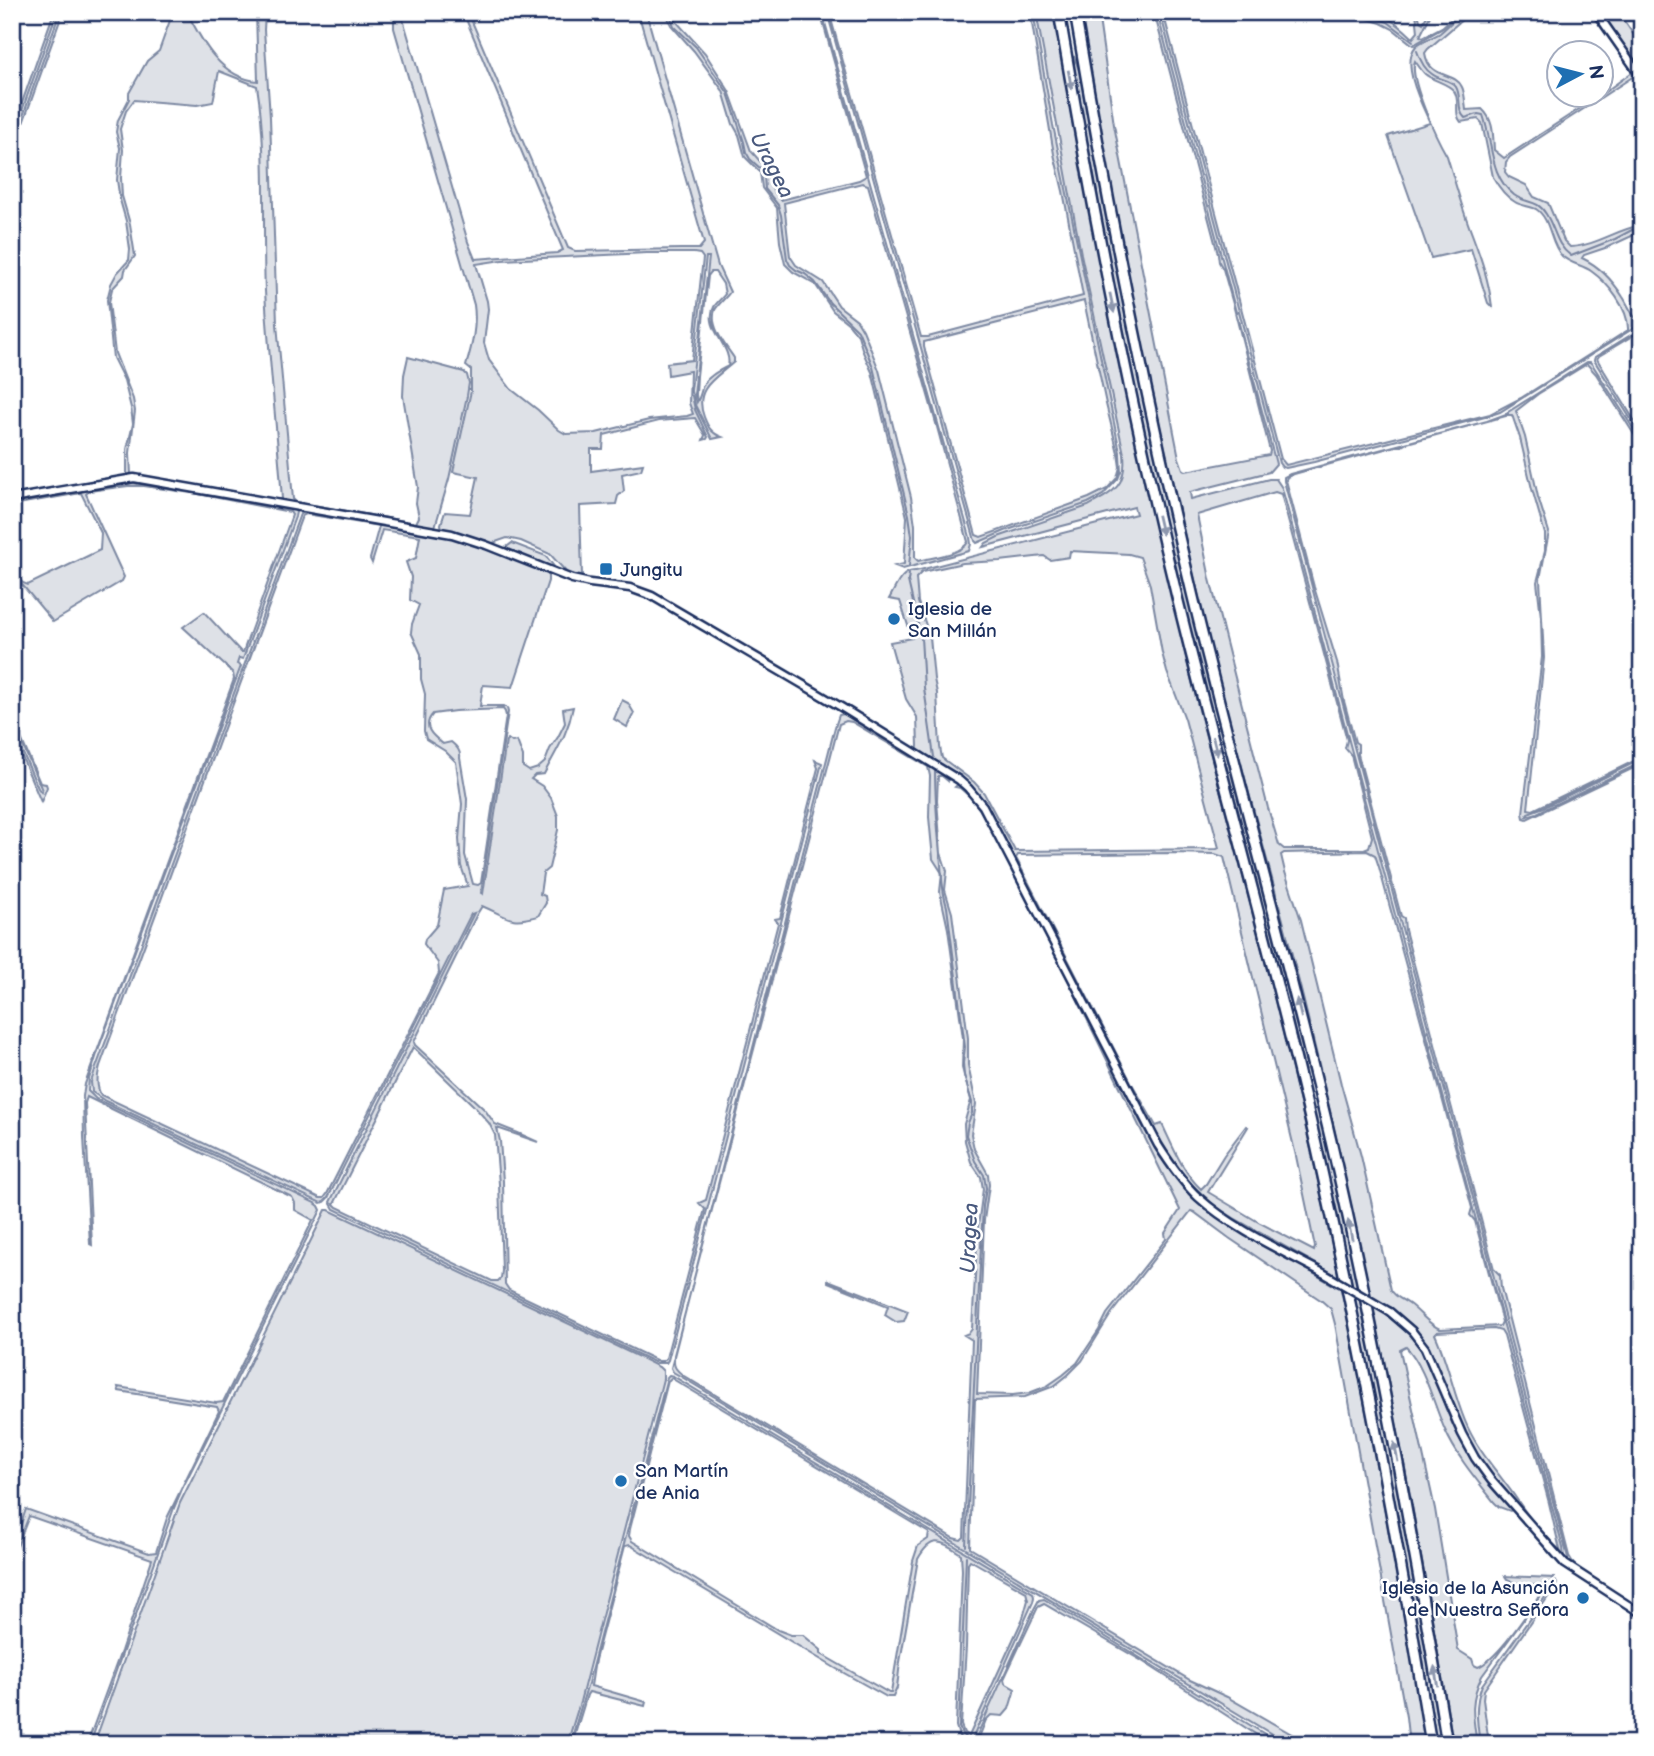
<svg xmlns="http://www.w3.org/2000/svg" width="1654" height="1756" font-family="'Balsamiq Sans',sans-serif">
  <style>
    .green { fill: #dee1e7; stroke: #7c88a2; stroke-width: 2; fill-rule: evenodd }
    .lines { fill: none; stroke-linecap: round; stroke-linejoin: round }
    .stream { stroke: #77839f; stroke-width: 2 }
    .tertiary-casing { stroke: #1b2f5e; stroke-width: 11 }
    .motorway-casing { stroke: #1b2f5e; stroke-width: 14 }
    .tertiary { stroke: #fff; stroke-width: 6 }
    .motorway { stroke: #fff; stroke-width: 9 }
    .tertiary-bridge-casing { stroke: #1b2f5e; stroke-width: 11; stroke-linecap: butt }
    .tertiary-bridge { stroke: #fff; stroke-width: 6 }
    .oneway { fill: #8d97ae }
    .poi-dot { fill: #1f6fb2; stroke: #fff; stroke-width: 2.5 }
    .labels { text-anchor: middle; stroke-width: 5; stroke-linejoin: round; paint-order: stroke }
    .poi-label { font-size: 19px; fill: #1b2f5e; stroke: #fff; text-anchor: start }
    .water-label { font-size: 21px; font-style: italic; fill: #49597e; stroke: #fff }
  </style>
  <rect width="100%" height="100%" fill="#fff"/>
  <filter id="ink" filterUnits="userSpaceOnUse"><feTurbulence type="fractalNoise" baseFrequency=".0143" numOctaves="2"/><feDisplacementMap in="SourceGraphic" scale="14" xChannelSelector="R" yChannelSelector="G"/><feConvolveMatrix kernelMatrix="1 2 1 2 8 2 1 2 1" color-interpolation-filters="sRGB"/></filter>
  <g filter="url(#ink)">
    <g class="green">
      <path d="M54,12H57L12,139V131Z"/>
      <path d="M60,12H63L12,154V147Z"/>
      <path d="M173,12H187C202,42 221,78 258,81L256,12H265L264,30L270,117L277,324L293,499L296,502L416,523L419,517L416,503L418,487L403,396L404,375L408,357L464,372L467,375L469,383L467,396L449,479L435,527L431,528L138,479L12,497V495L127,476V449L133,424L131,408L124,380L113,358L107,300L111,284L117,273L129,260L130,249L126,221L120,200L117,180L120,148L116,132L118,120L129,99V93L147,61L159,51ZM219,71L257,86C268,154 262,223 265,291C269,360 277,430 282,499L278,500L131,475L130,453L135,411L133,399L115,353L109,302L112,289L124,276L125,270L135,256L130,224L122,196L121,178L123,150L120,129L126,111L134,100L197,105L213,102Z"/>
      <path d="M396,12H401L468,242L475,259L557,253L563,250L463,12H468L568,248L575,251L681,249H699L704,243L638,12H646L718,266L730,292C726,298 718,304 715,310C709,326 726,346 734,358V362C716,378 693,388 704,417C708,427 711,433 722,437L712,439L695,405L694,394L709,257H706L691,391L695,410L708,437L707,439L703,440L705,435L695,418L659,421L604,435L603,449H591V471L643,464L641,470L622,474L624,491L618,496L616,504L580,506L582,576L568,574L550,554L521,541L507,538L490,544L442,529L441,524L445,512L470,514L478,477L453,472L471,391V370L466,366C472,346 477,326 474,305L394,28V19L397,17ZM647,253H694L700,254L703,258L692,360L667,363L668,375L690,371L689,403L693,414L687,416L649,420L596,433L566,434L559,430L538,410L511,389L489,360L484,343L488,309L487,301L476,264L502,260ZM711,272H715L723,284L725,294C722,298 716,303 714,307C703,328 733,347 728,366C719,371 708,376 703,385C701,391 700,397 697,402L696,395L697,376L708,276Z"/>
      <path d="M665,12H673L675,20L705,53L729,91L751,151L766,168L773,190L781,200L859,180L866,176L820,12H822L970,537L971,544L969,551L903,569L895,566L904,564L907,517L872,372L863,352L858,335L849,324L833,311L815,284L793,272L785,264L780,242L777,208L762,188L760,172L745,157L739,135L733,124L723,91L694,51L671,25ZM862,183L868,185L937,427L968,542C961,555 932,557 918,561L915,558V525L911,497L879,370L863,330L857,320L839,306L823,282L796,265L790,256L789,248L784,203Z"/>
      <path d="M827,12H829L921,337H928L1083,296L1063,191L1054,154L1030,12H1033L1053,125L1120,452L1121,471L1118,479L1103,495L1088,503L1005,531L977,543L975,541ZM1084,301L1106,404L1118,453L1120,467L1117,478L1107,489L1089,498L981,537L976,535L924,347V342Z"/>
      <path d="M1036,12H1053C1089,223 1132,432 1182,640C1200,718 1222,795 1242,873C1266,962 1288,1051 1309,1141C1355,1340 1392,1542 1426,1744H1409L1406,1717L1335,1324L1331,1309L1322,1301L1229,1238L1194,1212L1191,1211L1111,1314L1082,1361L1068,1375L1054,1386L1025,1397L975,1399L970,1548L1190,1680L1227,1697L1309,1744H1288L680,1376L673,1372L671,1368L835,727L839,715L844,714L948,776V781L942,776H938L937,800L941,853L947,871L945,890L952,913L968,1038V1065L976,1104L971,1134L974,1149L988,1174L989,1185L984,1220L977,1394L1013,1395L1029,1393L1047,1386L1063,1375L1077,1363L1099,1330L1107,1314L1166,1239L1165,1233L1180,1210L1071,986L996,839L980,810L970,797L960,788L955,787L958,784L971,794L988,820L1083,1004L1140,1121L1157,1152L1173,1174L1201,1205L1220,1219L1335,1286L1332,1273L1234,1218L1215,1206L1187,1180L1173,1162L1143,1109L992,815C986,806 980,796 972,788C957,772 936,762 917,752L918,746L917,717L906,699L890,642L912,638L900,601L889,599C896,587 901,570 916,571L1136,514L1134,507L983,547L986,543L998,537L1088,506C1114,492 1127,486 1124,454L1081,254ZM1070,551L1129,554L1140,557L1150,585L1162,653L1167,672L1185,719L1219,848L1217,849L1015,851L984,793L974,782L942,758L940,747L937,693L934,679L930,637L918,602L916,578L922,572L963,563L1000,561L1044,556L1050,560L1069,557ZM846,721L852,722L928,767L930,776L929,817L933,859L942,873L940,892L948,929L963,1038L962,1068L971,1100L964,1124L965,1141L971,1162L981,1177L983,1189L978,1226L972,1329L969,1333L964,1335L972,1340L964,1537L961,1540L953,1538L684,1376C675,1369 673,1367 674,1355L839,724ZM1172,853L1215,854L1224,857L1296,1156L1315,1247L1314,1251L1260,1223L1208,1192L1248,1127L1246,1126L1224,1155L1206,1184L1201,1189C1182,1171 1173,1147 1162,1124L1156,1126L1131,1082L1016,858L1018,855Z"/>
      <path d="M1080,12H1098L1114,125L1179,458L1183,469L1186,471L1269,455L1270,451L1233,304L1223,269L1219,262L1218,254L1154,12H1157L1276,464L1269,472L1190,492L1191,499L1269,479H1276L1282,488L1563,1548L1564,1557H1561C1531,1522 1497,1487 1473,1448C1443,1399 1442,1340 1389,1307L1390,1318C1427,1345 1431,1370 1446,1409C1461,1446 1483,1484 1513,1509L1510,1511L1499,1507L1494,1502C1476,1479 1457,1457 1445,1430C1434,1406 1425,1366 1406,1347L1400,1350L1435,1509L1458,1650L1472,1659L1474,1665L1478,1667C1500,1658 1530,1608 1545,1588V1585H1520L1507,1579L1505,1576L1554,1578L1482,1676C1469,1701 1473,1717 1477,1744H1453C1413,1495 1364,1247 1304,1002C1273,875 1235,750 1205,623C1157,421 1113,217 1080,12ZM1275,492L1281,494L1347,740L1345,748L1351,755L1372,837L1369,847L1364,849H1284L1279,845L1268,808L1210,579L1197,515ZM1367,851L1375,855L1379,867L1472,1208L1470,1215L1475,1221L1502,1322L1500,1326L1440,1329C1428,1324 1420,1312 1409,1304C1402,1299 1396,1298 1391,1290L1361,1156L1341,1084L1301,920L1285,872L1281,855L1284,853ZM1494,1329L1501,1331L1504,1336L1549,1503L1560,1550C1544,1536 1530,1519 1518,1501C1500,1474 1477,1451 1465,1421C1453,1392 1448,1362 1435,1334L1437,1332Z"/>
      <path d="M1160,12H1163L1281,459L1286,465L1490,414L1521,398L1628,330C1629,309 1608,283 1591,271C1583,265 1570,264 1562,256C1549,243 1552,220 1536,209C1530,206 1521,206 1515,202C1506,197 1498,186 1493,177L1482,123L1478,119L1461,122C1453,113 1461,101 1454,91C1448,83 1433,81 1425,74C1421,70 1418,65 1415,61C1408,78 1437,139 1447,156C1455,182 1462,209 1472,234C1481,258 1489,281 1492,307L1488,303L1471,249L1431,258L1388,136L1430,123C1422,105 1400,64 1416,46C1422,40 1433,38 1440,33C1449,26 1459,12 1471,12L1428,49L1425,53C1429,80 1455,71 1462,87C1465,93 1465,103 1466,110L1482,109C1494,120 1493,135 1494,150L1504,158L1602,94L1631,73V69L1590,12H1593L1642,82V86L1634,76L1510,157L1506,162L1505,172L1509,177L1526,185L1534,197L1548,203L1564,241L1570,247C1596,246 1617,229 1642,225V234H1636L1608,247L1584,255L1582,258C1599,266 1613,281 1623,297C1629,306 1633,319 1642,323L1500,412L1485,417L1314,462L1286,468L1282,467L1279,463Z"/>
      <path d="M1345,12C1379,12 1389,14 1413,38L1418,32L1416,12H1418L1420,21L1423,23L1429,12H1432L1420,36L1423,37L1442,27L1459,12H1461L1443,28L1413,45L1393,29L1381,23Z"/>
      <path d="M1599,12H1618L1642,47V74Z"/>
      <path d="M1074,56L1082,79L1121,290L1142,388L1338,1191L1363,1305L1406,1521L1443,1744H1435L1398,1523L1377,1413L1331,1193L1171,556L1114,292L1074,80Z"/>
      <path d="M1642,328V341L1634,335L1599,356L1597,359L1642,433V437L1594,360L1595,357Z"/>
      <path d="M1587,362H1590L1592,364L1642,442V447L1596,374L1587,364L1538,394L1516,411L1525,437L1538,497L1549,532L1540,579L1544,658L1528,809L1533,810L1642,757V759L1544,807L1528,813L1527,816L1537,813L1642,762V764L1527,819L1524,818L1523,813L1542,657L1541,617L1537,582L1545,551V534L1532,489L1520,438L1512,415H1508V412Z"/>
      <path d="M1506,414V416L1407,443L1402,446H1396L1294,474L1287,477L1286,480L1314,587L1337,662L1344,701L1355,742L1358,744V754L1401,916L1404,918L1405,930L1494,1269L1500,1275L1501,1288L1569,1556L1575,1566L1579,1569V1571L1569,1562L1284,481V477L1290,474L1487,421Z"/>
      <path d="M132,483L181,489L293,508L296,512L295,517L243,659L239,658L237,664L241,666L100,1045L89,1079L88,1091L96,1099L315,1203L319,1206L321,1210L182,1489L174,1508L90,1744H87L121,1651L152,1559L29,1516L14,1554L12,1551L26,1509L149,1553L156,1552L167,1518L219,1411L217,1407L119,1391L118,1387L216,1403L223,1402L313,1220L295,1210V1203L292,1197L87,1097L85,1103L92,1245L90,1244L84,1137L83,1096L85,1084L234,679L233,673L183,627L204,612L241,652H243L292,515L290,512L198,494L144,486H128L89,491L86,494L124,577L122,581L53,622L24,587L12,575V573L23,583L28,585L100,550L101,533L81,493L12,505V502Z"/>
      <path d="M307,511L424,532L469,541L527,565L544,570L548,574V581L513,687L483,685L480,706H504L507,708L508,712L481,893L483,894L506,741L508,739L512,742L517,741L523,757V767L529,771L538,768L545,762L550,749L558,737L565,723L563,709L573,707C568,734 556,751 544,774L535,775L531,779L542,786L551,798L558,816V830L549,868L543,873L540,894L545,896L546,903L538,916C509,924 508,917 482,906L477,914L414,1042L415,1045L485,1110L495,1124L518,1133L538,1142L497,1128L500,1141L503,1181L505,1284L509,1290L658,1361H663L666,1358L705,1209L699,1203L706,1200L778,923L775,919L780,918L818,768L815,760L822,763L687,1288L668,1360L666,1363H656L334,1209L330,1202L474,913L471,914L328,1198L324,1202L321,1203L105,1101L92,1092L91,1082L94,1073L300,514ZM306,514L379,526L370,559L372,563L382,530L420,536L416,558L406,562L411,577L410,600L419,605L412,624L411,632L421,654V679L425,694L424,731L426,739L445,751L456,762L462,804L459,839L461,866L468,886L444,890L437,925L425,939L424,944L438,963L439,973L327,1194L324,1198H320L101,1095C96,1086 97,1077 100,1066L302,516ZM503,709L505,712L506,716L481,883L478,885L473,884L465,855L467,799L460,758C461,751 457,747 451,742L443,744C433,736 421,727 433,714L455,711ZM413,1047L473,1105L489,1123L495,1135L499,1184L502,1271L501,1278L498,1281H492L337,1207L334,1204Z"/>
      <path d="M512,543L546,556L555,568L554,569L504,549Z"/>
      <path d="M622,700L628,703L634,713L627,727L614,719Z"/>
      <path d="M12,717L40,783L46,784L47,787L41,802L12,734V728L38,788L41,792L42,790L12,721Z"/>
      <path d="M326,1210H329L639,1357L659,1367L663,1371V1379L580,1702L567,1744H94L180,1503Z"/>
      <path d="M828,1280L908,1311L904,1321L896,1322L885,1315L888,1306L828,1282Z"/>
      <path d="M669,1375L673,1376L1033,1593L1034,1597L1033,1602L970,1744H964L959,1736L956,1726L962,1570L961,1554C941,1541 932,1534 918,1559L900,1662L897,1688L893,1697H887L835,1668L630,1545L625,1546L595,1660L591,1686L646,1702L645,1706L589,1692L587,1695L572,1744H570L588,1683L667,1377ZM671,1378L929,1533L928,1539L918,1546L913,1561L891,1693H889L821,1654V1650L803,1635H791L778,1630L632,1541L629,1536L630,1529L668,1381ZM970,1560L1026,1592L1028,1600L1023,1618L969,1736L964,1733L961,1725L966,1647L968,1563Z"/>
      <path d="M1556,1582L1557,1584L1484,1690L1483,1699L1489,1744H1480C1477,1723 1474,1705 1482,1685Z"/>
      <path d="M1044,1599L1281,1744H1271L1142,1661L1044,1604L1038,1607L1004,1679L1005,1683L1015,1689L1009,1709L1003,1716L991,1715L986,1720L978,1740L980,1744H973L1034,1609L1039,1600Z"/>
    </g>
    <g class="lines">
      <g class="stream">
        <path d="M669,12L674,26L696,47L728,93L744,142L746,152L750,159L761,169L764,175L765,189L778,205L781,215L787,259L790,265L796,270L805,274L815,282L830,303L858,330L873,367L909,515L912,536L909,566"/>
        <path d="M1359,12L1388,22L1413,41"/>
        <path d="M1417,51C1420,60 1424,69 1432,74C1439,80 1451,79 1456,87C1462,97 1456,109 1465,118L1478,114L1483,115C1493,143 1489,175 1514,195C1526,204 1537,199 1546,214C1556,230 1555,244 1571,256L1615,239L1632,230L1642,229"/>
        <path d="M909,574L908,581L921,637L924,688L934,757"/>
        <path d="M935,770C935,803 938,832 941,864C942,879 942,892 947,907L965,1047L963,1063L964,1076L972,1102V1113L968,1123L966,1135L975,1161L984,1175L986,1188L983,1206L966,1546"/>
        <path d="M966,1556L959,1727L962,1734L969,1742"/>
      </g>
      <g class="tertiary-casing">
        <g id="tertiary">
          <path d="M1596,12L1642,78"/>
          <path d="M12,499L134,478L452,534L486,545L572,579L590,583L630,588L652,596L841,707L959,780L968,788L983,806L1158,1145C1170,1164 1182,1182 1198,1197C1232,1228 1282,1251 1323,1273"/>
          <path d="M1390,1312L1412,1331L1425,1348L1462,1434L1475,1458L1491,1480L1565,1564L1642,1614"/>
        </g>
      </g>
      <g class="motorway-casing">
        <g id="motorway">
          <path d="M1059,12C1092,208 1130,404 1177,597C1222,781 1275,964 1317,1149C1361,1346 1399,1544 1431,1744"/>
          <path d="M1075,12C1108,208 1147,404 1193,597C1237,779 1288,959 1331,1141C1377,1340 1414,1542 1447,1744"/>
        </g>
      </g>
      <use href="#tertiary" class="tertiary"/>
      <use href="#motorway" class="motorway"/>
      <g class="tertiary-bridge-casing">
        <path id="tertiary-bridge" d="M1323,1273L1390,1312"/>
      </g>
      <use href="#tertiary-bridge" class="tertiary-bridge"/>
    </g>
    <defs><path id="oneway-solid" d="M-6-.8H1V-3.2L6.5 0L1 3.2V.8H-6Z" transform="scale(1.75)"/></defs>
    <g class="oneway">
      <use href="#oneway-solid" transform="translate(1070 80) rotate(80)"/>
      <use href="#oneway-solid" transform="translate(1112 303) rotate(78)"/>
      <use href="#oneway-solid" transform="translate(1160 525) rotate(77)"/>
      <use href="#oneway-solid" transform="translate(1215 746) rotate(76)"/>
      <use href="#oneway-solid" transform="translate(1299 1008) rotate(-104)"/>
      <use href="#oneway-solid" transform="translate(1350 1230) rotate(-102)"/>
      <use href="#oneway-solid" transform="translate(1396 1452) rotate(-101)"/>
      <use href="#oneway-solid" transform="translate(1436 1676) rotate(-99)"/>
    </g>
  </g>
  <g class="poi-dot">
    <rect x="599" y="562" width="14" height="14" rx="3.5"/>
    <circle cx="894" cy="619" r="7"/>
    <circle cx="621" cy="1481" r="7"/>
    <circle cx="1583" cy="1598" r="7"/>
  </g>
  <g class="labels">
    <g class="poi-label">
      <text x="620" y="576">Jungitu</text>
      <text x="908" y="615">Iglesia de<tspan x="908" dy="22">San Millán</tspan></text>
      <text x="635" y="1477">San Martín<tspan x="635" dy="22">de Ania</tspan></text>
      <text x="1569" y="1594" text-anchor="end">Iglesia de la Asunción<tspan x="1569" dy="22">de Nuestra Señora</tspan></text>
    </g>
    <g class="water-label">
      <text transform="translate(772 165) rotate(63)" y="7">Uragea</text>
      <text transform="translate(969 1238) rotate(-87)" y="7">Uragea</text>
    </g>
  </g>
  <rect width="1654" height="1756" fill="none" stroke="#fff" stroke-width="42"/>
  <rect x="21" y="21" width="1612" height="1714" fill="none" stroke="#1b2f5e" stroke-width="2.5" filter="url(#ink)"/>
  <g transform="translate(1580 74) rotate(83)"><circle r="33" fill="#ffffff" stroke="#a4acbf" stroke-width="2"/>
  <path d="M0-5L12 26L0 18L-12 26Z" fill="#1f6fb2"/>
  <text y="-10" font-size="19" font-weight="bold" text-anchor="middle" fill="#1b2f5e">N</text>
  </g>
</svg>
